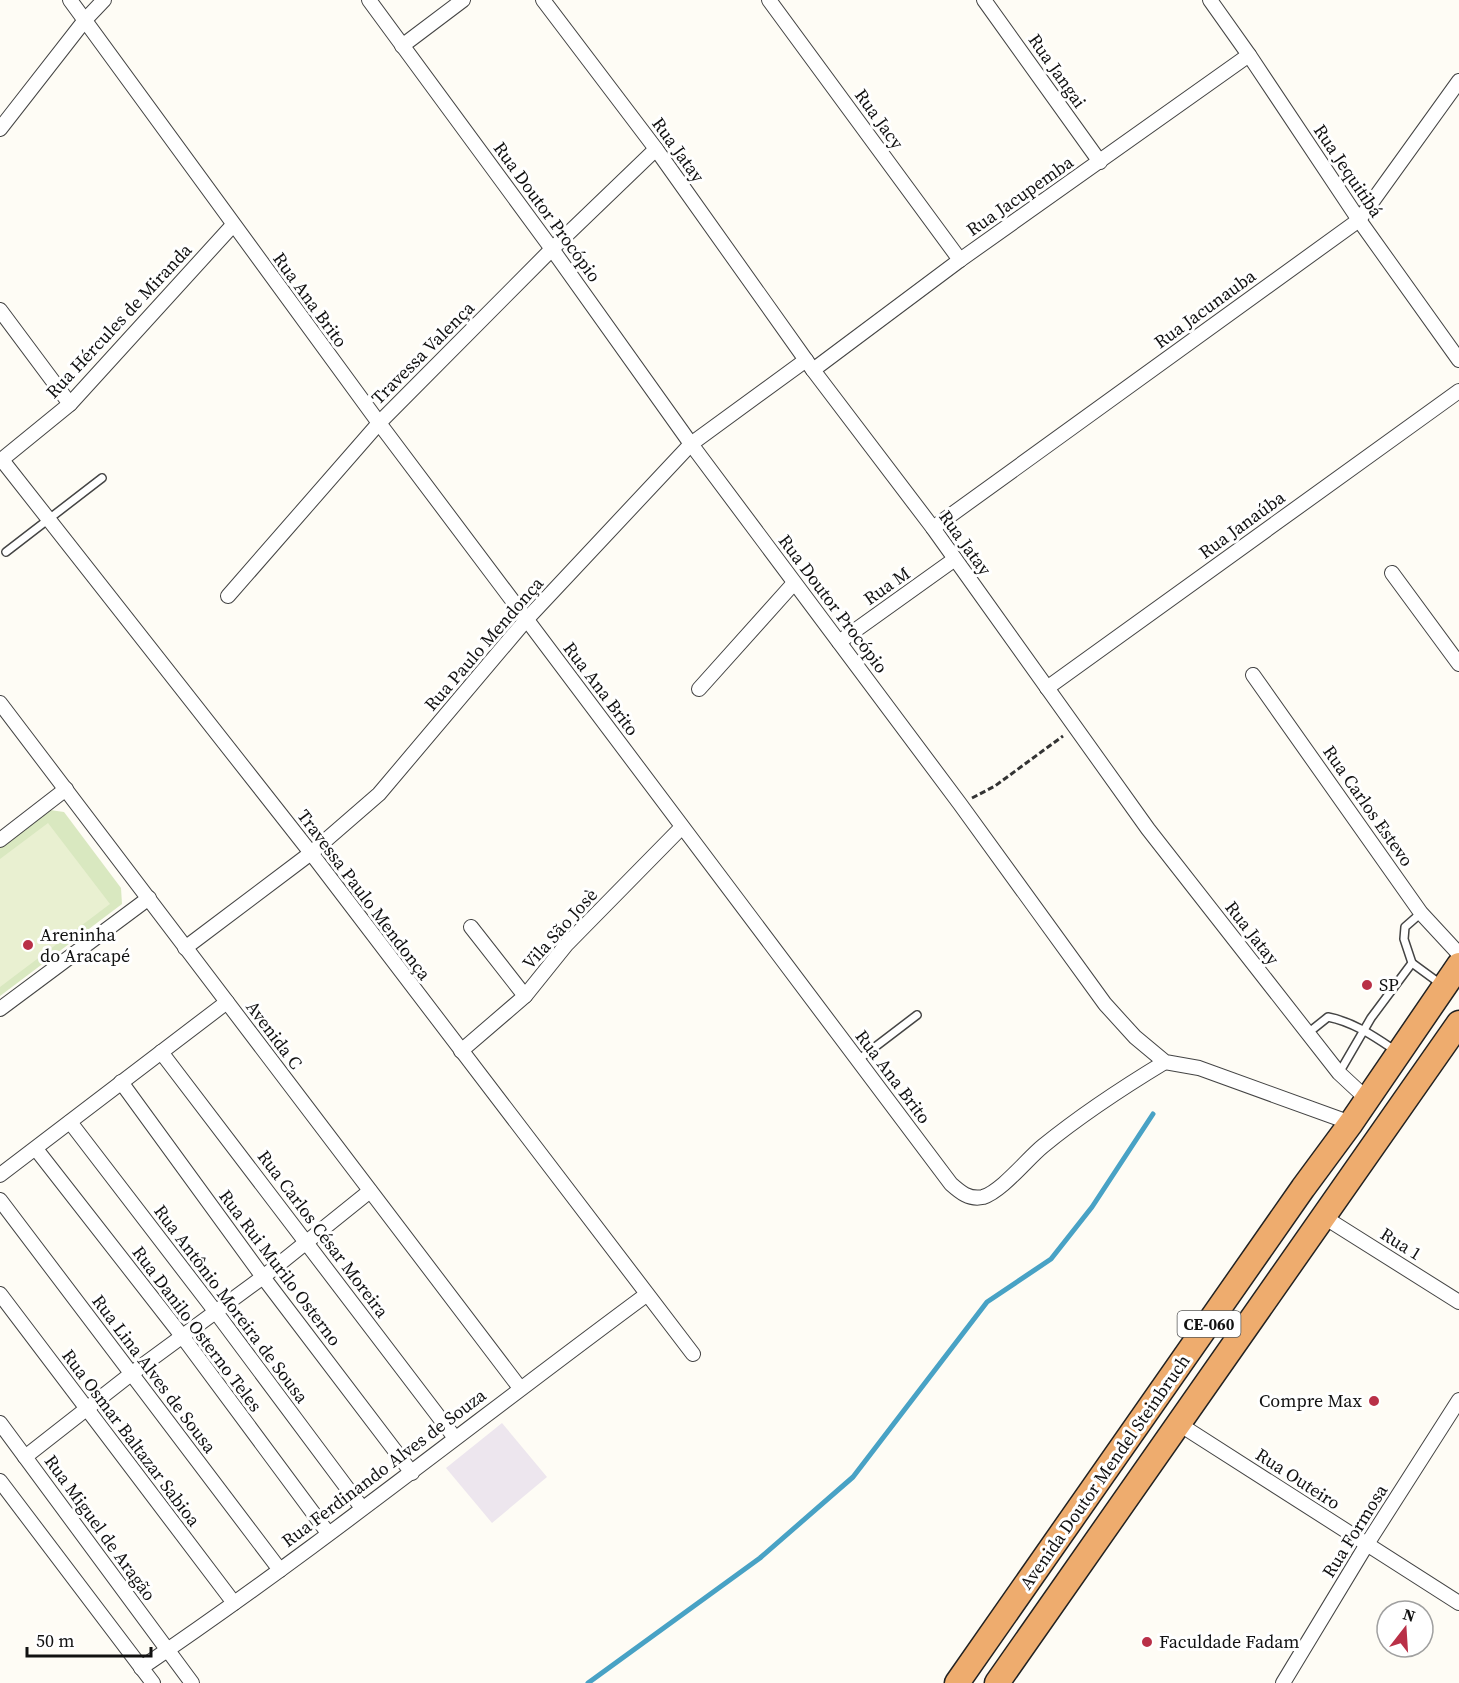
<svg xmlns="http://www.w3.org/2000/svg" width="1459" height="1683" font-family="'Source Serif 4',serif">
  <style>
    .industrial { fill: #ede6ee }
    .green { fill: #d9e8c0 }
    .pitch { fill: #e9f0d1 }
    .lines { fill: none; stroke-linecap: round; stroke-linejoin: round }
    .stream { stroke: #48a2c5; stroke-width: 5 }
    .service-casing { stroke: #444; stroke-width: 10 }
    .minor-casing { stroke: #444; stroke-width: 16 }
    .trunk-casing { stroke: #222; stroke-width: 27 }
    .path { stroke: #333; stroke-width: 3; stroke-dasharray: 6 3; stroke-linecap: butt }
    .service { stroke: #fff; stroke-width: 7 }
    .minor { stroke: #fff; stroke-width: 14 }
    .trunk { stroke: #eeac6e; stroke-width: 24 }
    .poi-dot { fill: #b93047; stroke: #fff; stroke-width: 2 }
    .labels { text-anchor: middle; stroke-width: 6; stroke-linejoin: round; paint-order: stroke }
    .shield { fill: #fff; stroke: #585858; stroke-width: 1.5 }
    .shield-label { font-size: 16px; font-weight: bold; fill: #111 }
    .street-label { font-size: 18px; fill: #111; stroke: #fff }
    .poi-label { font-size: 18px; fill: #111; stroke: #fff; text-anchor: start }
  </style>
  <rect width="100%" height="100%" fill="#fefcf5"/>
  <path class="industrial" d="M502,1423L547,1477L492,1523L446,1468Z"/>
  <path class="green" d="M50,810L64,812L121,888L122,904L0,996V847Z"/>
  <path class="pitch" d="M48,823L110,904L0,987V859Z"/>
  <g class="lines">
    <path class="stream" d="M588,1683L760,1558L853,1477L987,1302L1051,1259L1092,1207L1153,1114"/>
    <g class="service-casing">
      <g id="service">
        <path d="M6,552L102,478"/>
        <path d="M1412,963L1442,985"/>
        <path d="M1308,1033L1328,1017C1354,1022 1375,1037 1396,1051"/>
        <path d="M858,1060L917,1015"/>
        <path d="M1339,1073L1371,1018L1412,963L1404,939L1405,927L1421,913"/>
      </g>
    </g>
    <g class="minor-casing">
      <g id="minor">
        <path d="M70,0L379,423L951,1184C960,1192 969,1200 983,1197C1002,1191 1027,1159 1043,1146C1081,1115 1122,1088 1165,1062"/>
        <path d="M369,0L552,249L691,444L960,804L1105,1004L1135,1037L1165,1062L1199,1068L1351,1123"/>
        <path d="M543,0L656,149L813,370L933,528L1148,829L1339,1073L1367,1099"/>
        <path d="M769,0L960,260"/>
        <path d="M984,0L1100,162"/>
        <path d="M1210,0L1249,55L1359,220L1459,360"/>
        <path d="M402,46L463,0"/>
        <path d="M0,129L85,20L104,0"/>
        <path d="M0,310L70,404"/>
        <path d="M813,370L960,260L1249,55"/>
        <path d="M2,460L311,853L693,1354"/>
        <path d="M0,461L70,404L233,225"/>
        <path d="M933,528L1359,220L1459,81"/>
        <path d="M1392,573L1459,664"/>
        <path d="M228,596L379,423L552,249L656,149"/>
        <path d="M839,642L955,559"/>
        <path d="M1253,675L1421,913L1459,954"/>
        <path d="M1047,688L1459,391"/>
        <path d="M699,689L794,583"/>
        <path d="M0,703L520,1388"/>
        <path d="M0,840L66,789"/>
        <path d="M471,927L525,996"/>
        <path d="M185,948L311,853L379,794L526,620L691,444L806,360"/>
        <path d="M0,1009L149,898"/>
        <path d="M461,1051L525,996L566,945L682,827"/>
        <path d="M161,1052L455,1438"/>
        <path d="M121,1082L263,1277L412,1473"/>
        <path d="M70,1122L215,1311L362,1508"/>
        <path d="M36,1149L182,1336L328,1533"/>
        <path d="M0,1175L227,1002"/>
        <path d="M0,1200L280,1570"/>
        <path d="M1324,1217L1459,1302"/>
        <path d="M0,1294L234,1603"/>
        <path d="M0,1423L192,1683"/>
        <path d="M1179,1424L1459,1603"/>
        <path d="M25,1457L131,1374L263,1277L370,1191"/>
        <path d="M0,1481L153,1683"/>
        <path d="M141,1668C314,1551 478,1419 646,1295"/>
        <path d="M1283,1683L1367,1544L1459,1400"/>
      </g>
    </g>
    <g class="trunk-casing">
      <g id="trunk">
        <path d="M957,1683L1303,1188L1351,1123L1459,965"/>
        <path d="M997,1683L1459,1023"/>
      </g>
    </g>
    <path class="path" d="M972,798L995,786L1063,736"/>
    <use href="#service" class="service"/>
    <use href="#minor" class="minor"/>
    <use href="#trunk" class="trunk"/>
  </g>
  <g class="poi-dot">
    <circle cx="28" cy="945" r="6"/>
    <circle cx="1367" cy="985" r="6"/>
    <circle cx="1374" cy="1401" r="6"/>
    <circle cx="1147" cy="1642" r="6"/>
  </g>
  <g class="labels">
    <rect class="shield" x="1177.5" y="1311" width="63" height="26" rx="4.5"/>
    <g class="shield-label">
      <text x="1209" y="1330">CE-060</text>
    </g>
    <g class="street-label">
      <text transform="translate(1057 71) rotate(55)" y="6">Rua Jangai</text>
      <text transform="translate(879 119) rotate(54)" y="6">Rua Jacy</text>
      <text transform="translate(678 150) rotate(54)" y="6">Rua Jatay</text>
      <text transform="translate(1348 171) rotate(56)" y="6">Rua Jequitibá</text>
      <text transform="translate(1020 196) rotate(-35)" y="6">Rua Jacupemba</text>
      <text transform="translate(547 212) rotate(54)" y="6">Rua Doutor Procópio</text>
      <text transform="translate(310 300) rotate(54)" y="6">Rua Ana Brito</text>
      <text transform="translate(1205 309) rotate(-36)" y="6">Rua Jacunauba</text>
      <text transform="translate(119 321) rotate(-47)" y="6">Rua Hércules de Miranda</text>
      <text transform="translate(423 353) rotate(-45)" y="6">Travessa Valença</text>
      <text transform="translate(1242 525) rotate(-36)" y="6">Rua Janaúba</text>
      <text transform="translate(965 543) rotate(54)" y="6">Rua Jatay</text>
      <text transform="translate(887 586) rotate(-35)" y="6">Rua M</text>
      <text transform="translate(833 604) rotate(53)" y="6">Rua Doutor Procópio</text>
      <text transform="translate(484 644) rotate(-49)" y="6">Rua Paulo Mendonça</text>
      <text transform="translate(601 689) rotate(53)" y="6">Rua Ana Brito</text>
      <text transform="translate(1368 806) rotate(55)" y="6">Rua Carlos Estevo</text>
      <text transform="translate(364 895) rotate(53)" y="6">Travessa Paulo Mendonça</text>
      <text transform="translate(560 929) rotate(-48)" y="6">Vila São Josè</text>
      <text transform="translate(1252 933) rotate(52)" y="6">Rua Jatay</text>
      <text transform="translate(274 1035) rotate(53)" y="6">Avenida C</text>
      <text transform="translate(893 1077) rotate(53)" y="6">Rua Ana Brito</text>
      <text transform="translate(323 1234) rotate(53)" y="6">Rua Carlos César Moreira</text>
      <text transform="translate(1401 1244) rotate(32)" y="6">Rua 1</text>
      <text transform="translate(280 1268) rotate(53)" y="6">Rua Rui Murilo Osterno</text>
      <text transform="translate(231 1304) rotate(53)" y="6">Rua Antônio Moreira de Sousa</text>
      <text transform="translate(197 1329) rotate(53)" y="6">Rua Danilo Osterno Teles</text>
      <text transform="translate(154 1374) rotate(53)" y="6">Rua Lina Alves de Sousa</text>
      <text transform="translate(131 1438) rotate(53)" y="6">Rua Osmar Baltazar Sabioa</text>
      <text transform="translate(384 1468) rotate(-37)" y="6">Rua Ferdinando Alves de Souza</text>
      <text transform="translate(1105 1472) rotate(-55)" y="6">Avenida Doutor Mendel Steinbruch</text>
      <text transform="translate(1298 1479) rotate(33)" y="6">Rua Outeiro</text>
      <text transform="translate(100 1528) rotate(54)" y="6">Rua Miguel de Aragão</text>
      <text transform="translate(1355 1531) rotate(-58)" y="6">Rua Formosa</text>
    </g>
    <g class="poi-label">
      <text x="40" y="941">Areninha<tspan x="40" dy="21">do Aracapé</tspan></text>
      <text x="1379" y="991">SP</text>
      <text x="1362" y="1407" text-anchor="end">Compre Max</text>
      <text x="1159" y="1648">Faculdade Fadam</text>
    </g>
  </g>
  <g transform="translate(1405 1629) rotate(17)"><circle r="28" fill="#ffffff" stroke="#a0a0a0" stroke-width="1.5"/>
  <path d="M0-4.5L10 22L0 15L-10 22Z" fill="#b93047"/>
  <text y="-9" font-size="16" font-weight="bold" text-anchor="middle" fill="#111111">N</text>
  </g>
  <path d="M27 1647v9h124v-9" fill="none" stroke="#111111" stroke-width="3"/>
  <text x="36" y="1647" font-size="18" fill="#111111" stroke="#ffffff" stroke-width="4.5" paint-order="stroke">50 m</text>
</svg>
